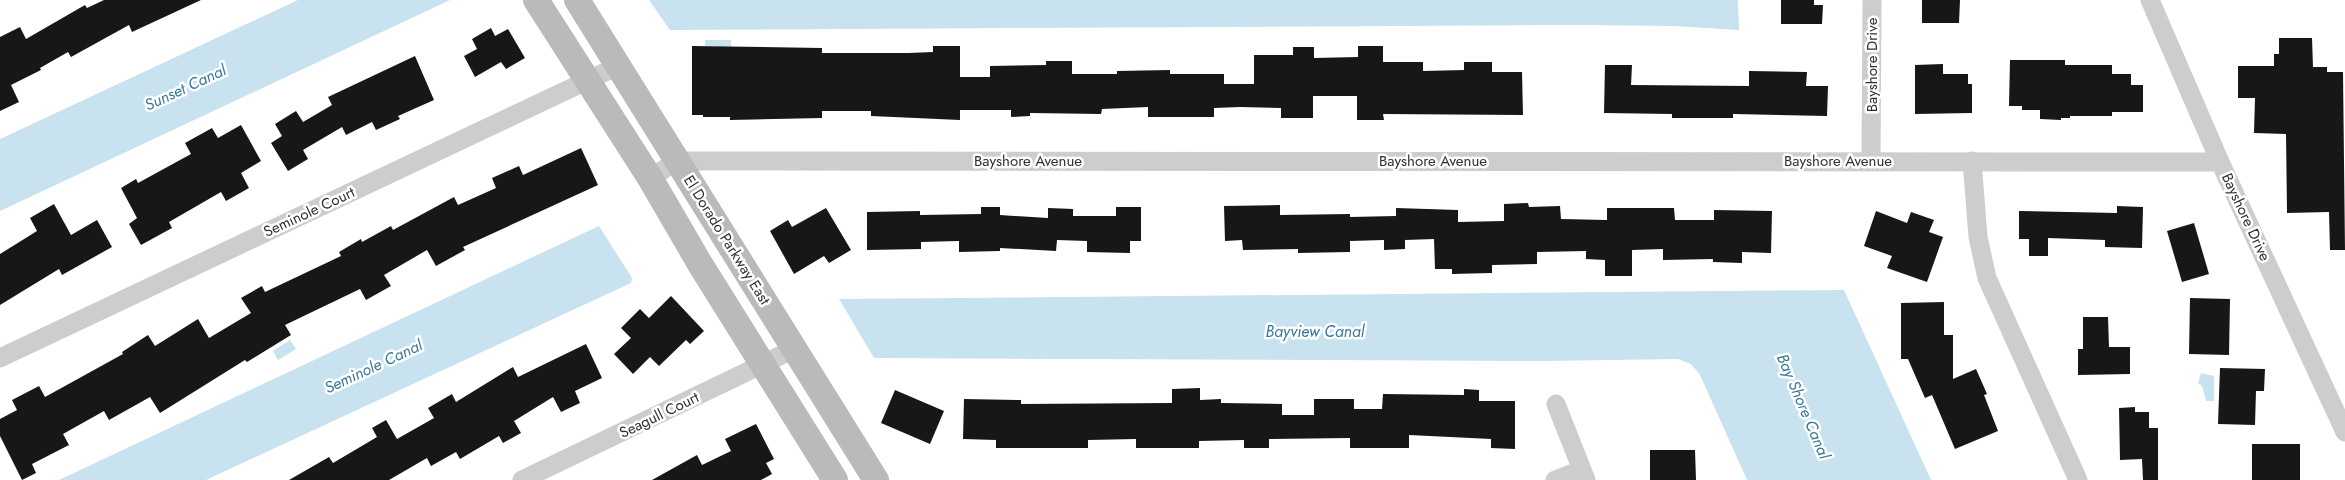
<svg xmlns="http://www.w3.org/2000/svg" width="2345" height="480" font-family="Jost,sans-serif">
  <style>
    .water { fill: #c8e2ef }
    .building { fill: #171717 }
    .lines { fill: none; stroke-linecap: round; stroke-linejoin: round }
    .street { stroke: #cdcdcd; stroke-width: 19 }
    .secondary { stroke: #bababa; stroke-width: 26 }
    .labels { text-anchor: middle; stroke-width: 5; stroke-linejoin: round; paint-order: stroke }
    .street-label { font-size: 15px; fill: #303030; stroke: #fff }
    .water-label { font-size: 16px; font-style: italic; fill: #377899; stroke: #fff }
  </style>
  <rect width="100%" height="100%" fill="#fff"/>
  <g class="water">
    <path d="M298,0H450L0,211V139Z"/>
    <path d="M649,0H1738L1739,30L1673,26L1579,25L670,30Z"/>
    <path d="M705,40H731V59H717L716,46H705Z"/>
    <path d="M599,226L632,278L631,283L206,480H59Z"/>
    <path d="M1844,290L1931,480H1747L1700,375L1691,364L1678,359L1545,361L874,358L839,299Z"/>
    <path d="M290,340L296,349L278,360L273,351Z"/>
    <path d="M2201,373L2214,376V401H2206L2202,386L2198,383Z"/>
  </g>
  <g class="building">
    <path d="M104,0H201L132,32L129,25L71,57L68,52L40,68L41,70L11,85L19,102L0,111V37L20,27L26,39L85,5L87,8Z"/>
    <path d="M1781,0H1814V5H1823L1822,24H1781Z"/>
    <path d="M1922,0H1960L1959,23H1922Z"/>
    <path d="M491,28L495,36L508,29L525,58L506,69L501,62L475,77L464,56L477,49L472,39Z"/>
    <path d="M2279,38H2312L2313,67H2327V72H2343L2345,250H2330L2329,212L2287,213L2286,134L2254,133L2255,98H2238V66H2274V54H2279Z"/>
    <path d="M692,46L822,48V53H908L933,52V46H960V77H990V66L1046,65V61H1072V74H1117V71L1170,70V74H1224V84H1254V55H1293V47H1314V58L1358,57V46H1383V62H1423V71L1464,70V62H1492V72H1522L1523,115L1383,114L1384,120H1357V96H1313V118H1281V108L1240,107L1214,108V117H1148V107L1102,109L1101,114L1030,113V116L1011,117V110H960V120L871,116V111H822V118L730,120V117H703V115H692Z"/>
    <path d="M415,56L434,100L398,116L400,119L376,130L372,122L346,135L342,127L303,150L308,159L288,171L271,143L282,136L275,124L296,111L303,122L332,105L328,97Z"/>
    <path d="M2010,60H2065V65H2112V74H2131V85H2143V112H2112V116H2070V118H2061V120L2040,119V110H2022V106H2009Z"/>
    <path d="M1943,64V74H1968V84H1972V113L1915,114V65Z"/>
    <path d="M1605,65H1632L1631,85L1749,86V71L1807,72L1806,86H1828L1827,116L1733,114V118H1672V114L1604,113Z"/>
    <path d="M241,125L261,161L241,173L249,188L226,201L221,192L169,222L172,228L141,245L129,224L137,218L121,188L136,179L138,183L191,154L185,143L212,128L218,138Z"/>
    <path d="M581,148L598,185L463,247L465,250L436,266L427,250L384,275L391,286L366,300L360,289L285,325L291,335L247,362L245,360L160,413L150,397L109,420L104,411L63,434L69,445L32,464L36,473L22,480L0,436V419L17,410L12,400L39,386L45,397L123,354L122,352L148,335L155,346L198,319L209,338L251,313L241,298L262,286L265,292L341,256L339,252L361,239L362,242L391,226L393,230L454,197L458,205L496,188L492,178L519,166L523,175Z"/>
    <path d="M1528,203L1529,207L1560,206L1561,219L1607,220V208H1674L1675,220H1714V210L1772,211L1771,253L1742,252V263L1713,262V259L1663,260V249L1632,250V276H1605V260L1586,259V251L1537,252V264L1492,265V273L1452,274V269H1435L1434,239L1405,240V249L1384,250V240L1350,241V252L1298,253V249L1243,250L1242,240L1225,241L1224,206L1280,205V215L1350,214V217L1396,216V208L1458,210V222L1504,221V204Z"/>
    <path d="M54,204L71,235L97,220L112,247L62,275L59,269L0,305V254L37,231L30,218Z"/>
    <path d="M2117,206L2143,207L2142,248L2105,247V240L2048,238V256H2029V239H2019V211L2117,213Z"/>
    <path d="M981,207H1000V215L1048,218V208L1073,209V216H1116V207H1141V241H1130V253L1087,252V241L1057,240L1056,251L1000,248V251L959,252V241L921,242V249L867,250V212L920,211V215L981,214Z"/>
    <path d="M826,208L851,250L829,263L824,256L794,274L770,231L788,220L792,227Z"/>
    <path d="M1876,211L1907,223L1911,212L1934,220L1929,232L1943,237L1927,282L1887,268L1892,256L1864,246Z"/>
    <path d="M2194,223L2209,274L2182,282L2167,231Z"/>
    <path d="M671,296L704,331L690,344L686,340L659,366L650,357L633,374L614,354L631,338L621,328L640,309L649,318Z"/>
    <path d="M2190,298L2230,299L2229,355L2189,354Z"/>
    <path d="M1944,302V335H1953V379L1976,369L1987,394L1984,395L1998,431L1955,449L1932,395L1925,398L1908,359H1901V303Z"/>
    <path d="M2083,317H2108L2109,347H2130V374L2078,375V349H2083Z"/>
    <path d="M586,344L602,378L575,391L580,403L561,412L553,397L514,421L521,433L503,443L499,436L460,459L456,452L431,466L427,458L389,480H289L329,457L333,463L377,437L372,428L386,420L397,439L434,418L428,408L452,394L456,402L513,367L518,377Z"/>
    <path d="M2220,368L2265,369L2264,391H2256L2255,425L2218,424Z"/>
    <path d="M1200,388V400L1221,399V403L1282,404V415H1314V399H1354V409H1382L1383,394L1464,395V389L1479,390V401H1515V449L1491,448V439L1409,435V448H1350V438L1269,439V448H1244V440L1199,441V448H1136V439L1088,440V448H996V440L963,439L964,399L1021,400V404L1172,403V389Z"/>
    <path d="M895,390L944,411L930,444L881,423Z"/>
    <path d="M2135,407V412H2149V428H2158V480H2143L2142,459L2120,460L2119,408Z"/>
    <path d="M756,424L774,459L766,463L772,474L761,480H652L697,455L702,465L731,451L725,439Z"/>
    <rect x="2252" y="444" width="48" height="36"/>
    <path d="M1650,450H1695L1696,480H1650Z"/>
  </g>
  <g class="lines">
    <g class="street">
      <path d="M2150,0L2220,162L2345,432"/>
      <path d="M1871,161L1872,0"/>
      <path d="M1972,161L1978,237L1987,278L2078,480"/>
      <path d="M650,178L677,161L2220,162"/>
      <path d="M0,358L618,66"/>
      <path d="M1556,404L1586,480"/>
      <path d="M522,480L794,349"/>
      <path d="M1555,480L1581,470"/>
    </g>
    <g class="secondary">
      <path d="M536,0L650,178L700,264L835,480"/>
      <path d="M577,0L876,480"/>
    </g>
  </g>
  <g class="labels">
    <g class="street-label">
      <text transform="translate(1872 65) rotate(-90)" y="5">Bayshore Drive</text>
      <text x="1028" y="166">Bayshore Avenue</text>
      <text x="1433" y="166">Bayshore Avenue</text>
      <text x="1838" y="166">Bayshore Avenue</text>
      <text transform="translate(309 212) rotate(-25)" y="5">Seminole Court</text>
      <text transform="translate(2246 217) rotate(65)" y="5">Bayshore Drive</text>
      <text transform="translate(727 240) rotate(58)" y="5">El Dorado Parkway East</text>
      <text transform="translate(659 415) rotate(-26)" y="5">Seagull Court</text>
    </g>
    <g class="water-label">
      <text transform="translate(185 87) rotate(-25)" y="6">Sunset Canal</text>
      <text x="1315" y="337">Bayview Canal</text>
      <text transform="translate(373 366) rotate(-25)" y="6">Seminole Canal</text>
      <text transform="translate(1804 406) rotate(67)" y="6">Bay Shore Canal</text>
    </g>
  </g>
</svg>
